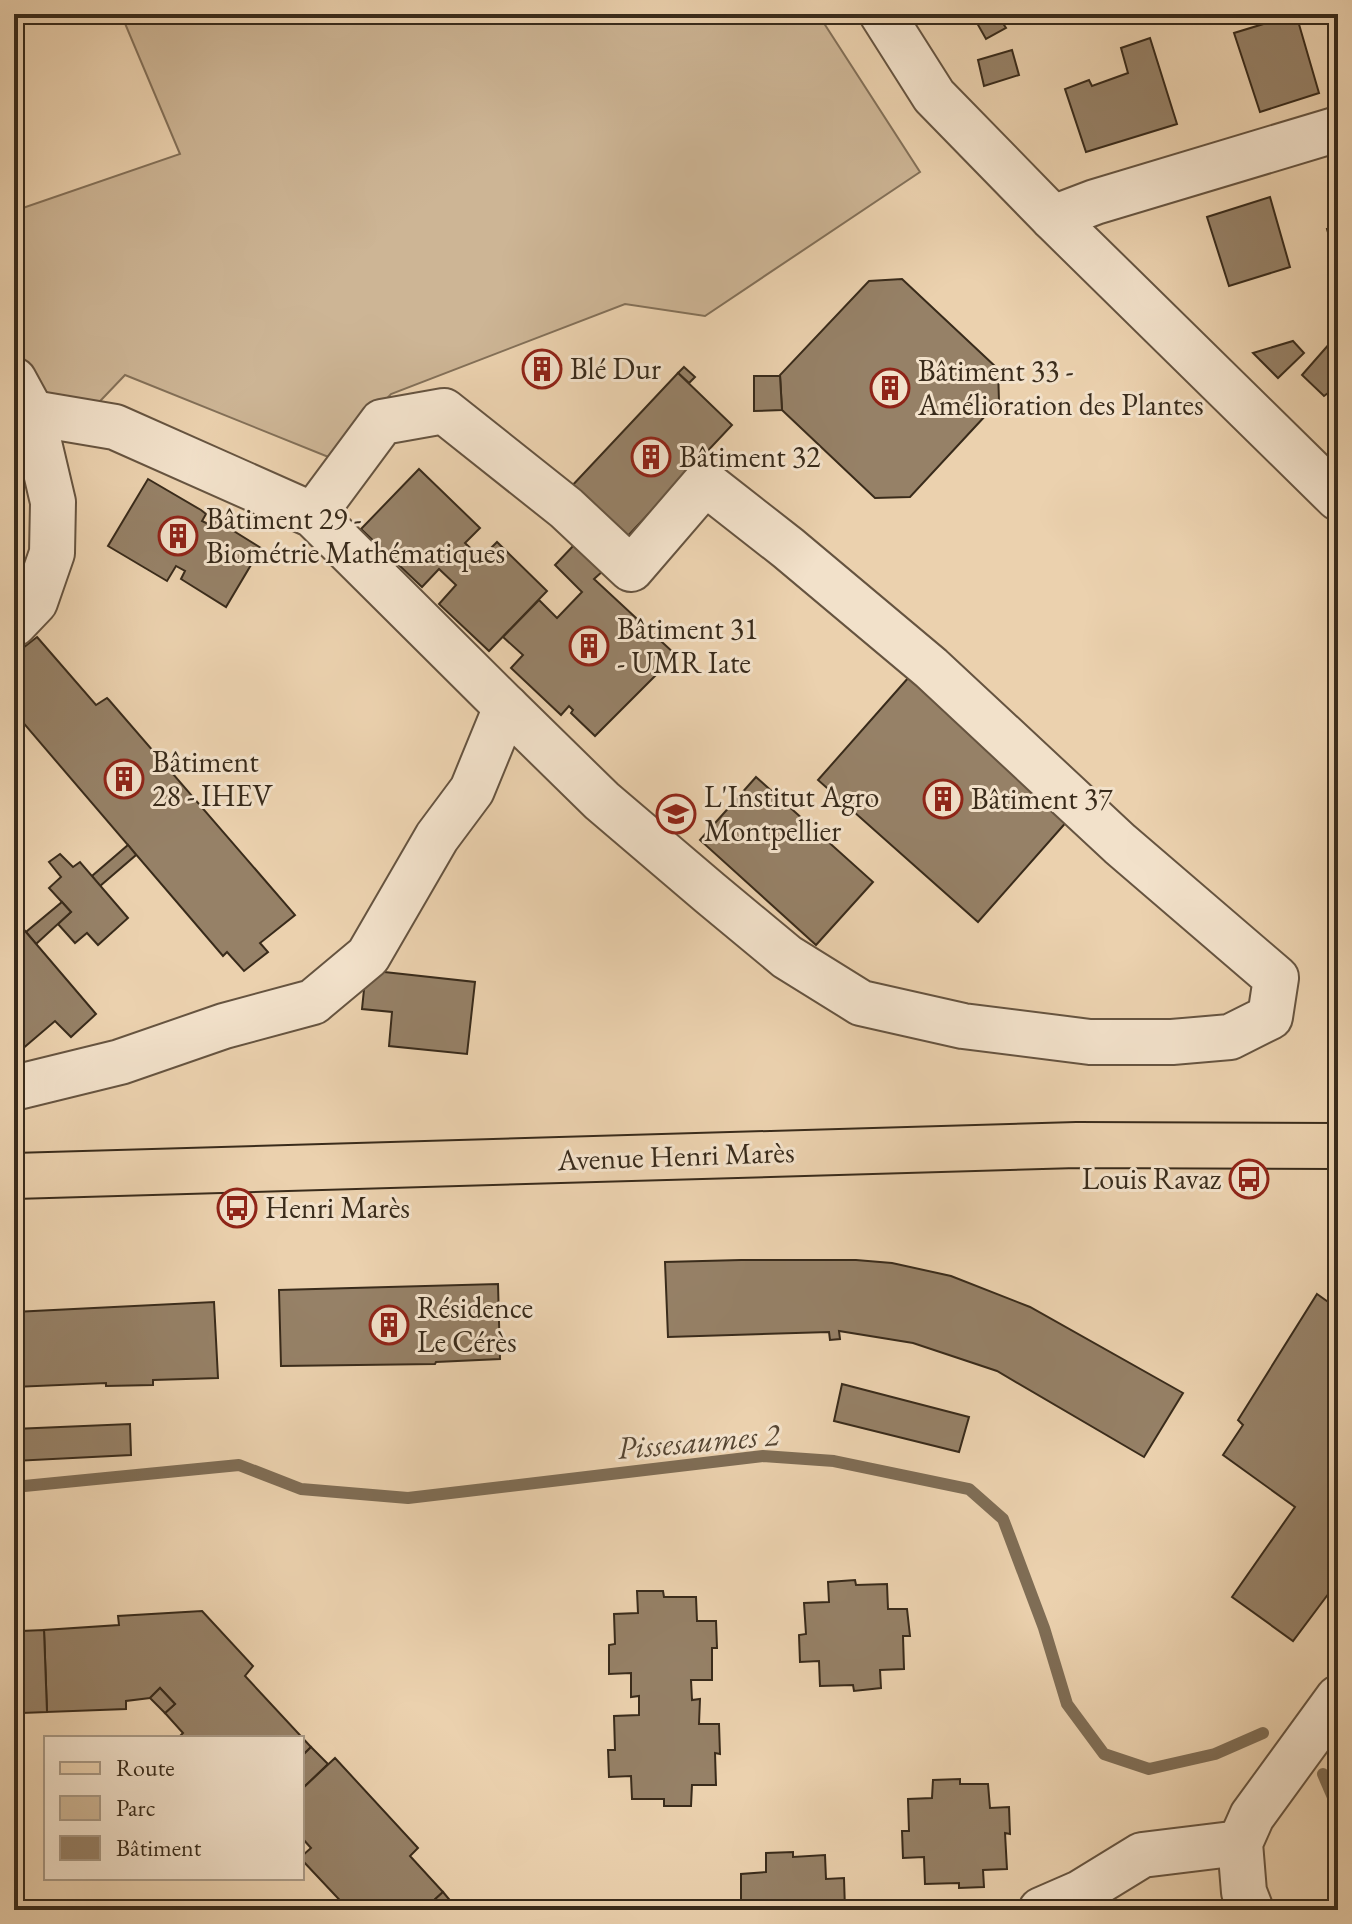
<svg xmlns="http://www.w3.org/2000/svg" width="1352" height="1924" font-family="'EB Garamond',serif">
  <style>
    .green { fill: #cdb595; stroke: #837058; stroke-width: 2 }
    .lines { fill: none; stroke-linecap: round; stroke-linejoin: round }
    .stream { stroke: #7f6d55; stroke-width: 12 }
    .building { fill: #968167; stroke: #392b1b; stroke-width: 2 }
    .minor-casing { stroke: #665440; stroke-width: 48 }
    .major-casing { stroke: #392b1b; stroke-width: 48 }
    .minor { stroke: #f2e1ca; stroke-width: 44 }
    .major { stroke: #ebd1ae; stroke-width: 44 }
    .labels { text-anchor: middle; stroke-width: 6; stroke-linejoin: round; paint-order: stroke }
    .poi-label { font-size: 30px; fill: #392b1b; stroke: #f2e1ca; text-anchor: start }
    .street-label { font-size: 30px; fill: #392b1b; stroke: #f2e1ca }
    .water-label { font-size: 32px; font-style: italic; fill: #564633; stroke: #f2e1ca }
  </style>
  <rect width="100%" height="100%" fill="#ebd1ae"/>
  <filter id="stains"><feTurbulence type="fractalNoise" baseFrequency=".0025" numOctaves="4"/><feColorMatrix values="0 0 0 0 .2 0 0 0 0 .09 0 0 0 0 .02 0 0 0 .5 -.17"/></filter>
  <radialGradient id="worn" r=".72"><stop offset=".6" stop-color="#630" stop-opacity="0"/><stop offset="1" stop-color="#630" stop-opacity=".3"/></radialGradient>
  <path class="green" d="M121,14H818L920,172L705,316L625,304L391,394L331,458L125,375L18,487L14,494V211L180,154Z"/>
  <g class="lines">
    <g class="stream">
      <path d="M14,1487L239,1465L301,1489L408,1498L763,1456L834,1461L969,1489L1003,1519L1044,1628L1067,1704L1104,1754L1149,1769L1215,1754L1263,1733"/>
      <path d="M1323,1774L1338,1809"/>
    </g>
  </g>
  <g class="building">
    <path d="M977,14H997L1006,28L986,39L973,16Z"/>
    <path d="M1296,14L1319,93L1260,112L1234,33Z"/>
    <path d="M1150,38L1177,124L1086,152L1065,89L1089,80L1092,86L1128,73L1121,48Z"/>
    <path d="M1012,50L1019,75L984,86L978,60Z"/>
    <path d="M1270,197L1290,267L1229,286L1207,217Z"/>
    <path d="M1338,226V268L1327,229Z"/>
    <path d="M902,279L998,369L999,401L910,497L875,498L782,410L780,375L869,281Z"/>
    <path d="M1338,334V402L1328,393L1324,396L1302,375Z"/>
    <path d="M1293,341L1304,353L1278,378L1253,353Z"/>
    <path d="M547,351L561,365L538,388L524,374Z"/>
    <path d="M684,367L695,377L689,383L678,373Z"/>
    <path d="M678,373L732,425L624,540L569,489Z"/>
    <path d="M754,376H780L782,410L754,411Z"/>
    <path d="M419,469L480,528L465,543L481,558L497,542L547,591L489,651L439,604L456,585L439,569L422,587L361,529Z"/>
    <path d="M148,479L201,510L206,514L202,521L212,526L216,520L261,548L226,607L181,579L185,571L176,566L167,581L108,546Z"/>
    <path d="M575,544L604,570L594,579L676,655L595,736L571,713L573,710L569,706L561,715L511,668L523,655L503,637L539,600L557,618L582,592L555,565Z"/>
    <path d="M37,637L96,705L107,698L109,700L295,915L260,943L268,952L244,971L227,952L223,956L14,712V655Z"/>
    <path d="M909,677L1069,819L978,922L818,780Z"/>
    <path d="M756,777L873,882L816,945L700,840Z"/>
    <path d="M128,845L136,855L100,886L92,876Z"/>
    <path d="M60,854L73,867L80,862L128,918L98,945L87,933L75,943L58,924L71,912L49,888L61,877L49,862Z"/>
    <path d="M62,902L71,912L36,944L26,932Z"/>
    <path d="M14,918L96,1014L71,1037L55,1021L14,1056Z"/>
    <path d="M366,970L475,982L467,1054L389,1046L392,1012L362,1009Z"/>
    <path d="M741,1260H856L892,1263L951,1276L1030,1307L1183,1393L1144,1457L997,1371L913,1343L839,1331L840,1339L830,1340L829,1332L668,1337L665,1262Z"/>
    <path d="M498,1284L500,1359L436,1362L435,1364L281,1366L279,1290Z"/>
    <path d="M1317,1294L1338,1309V1581L1293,1641L1232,1597L1295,1507L1223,1455L1243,1425L1238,1420Z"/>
    <path d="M214,1302L218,1378L153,1380V1385L106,1386V1383L14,1387V1312Z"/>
    <path d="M842,1384L969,1417L959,1452L834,1421Z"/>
    <path d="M130,1424L131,1455L14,1461V1429Z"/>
    <path d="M855,1580L856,1585L887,1584L888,1609H907L910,1636H903L904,1669L880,1670L881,1688L854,1691L853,1685L820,1686L819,1661L800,1662L799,1635L806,1634L804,1603L829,1602L828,1582Z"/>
    <path d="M637,1591H663L664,1597H696L697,1621H716L717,1648H712V1680H691L692,1700L700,1699L699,1724H719L720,1754L715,1753L716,1785H692L691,1806H664V1799H632L631,1776L609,1777L608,1750H615L614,1716L639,1715V1696L631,1697V1673L609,1674V1645L615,1644L614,1614L638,1613Z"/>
    <path d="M202,1611L253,1666L245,1676L311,1747L302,1756V1738H178L183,1733L165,1713L175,1704L160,1688L150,1698L126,1701V1709L47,1712L44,1630L119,1625L118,1616Z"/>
    <path d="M14,1619H19L21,1631V1704H14Z"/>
    <path d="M44,1630L47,1712L22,1713L21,1631Z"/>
    <path d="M160,1688L175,1704L165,1713L150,1698Z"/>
    <path d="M311,1747L328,1764L302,1789V1756Z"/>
    <path d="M335,1758L418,1848L410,1856L443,1892L432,1902L440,1910H349L302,1860V1856L311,1848L302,1838V1789Z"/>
    <path d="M960,1779V1784H988L990,1808L1009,1807L1010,1834L1005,1833L1007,1869L983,1870L984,1887L959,1888V1883L925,1884L924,1857L903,1858L902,1831H909L908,1799L932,1798L933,1780Z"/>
    <path d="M793,1852V1857L825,1855L826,1879L844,1878L845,1910H735V1905H741V1874L766,1872V1853Z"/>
    <path d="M443,1892L458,1910H440L432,1902Z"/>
  </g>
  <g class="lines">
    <g class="minor-casing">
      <g id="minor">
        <path d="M882,14L934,96L1053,218L1338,498"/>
        <path d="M1053,218L1095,202L1338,129"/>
        <path d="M14,380L32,413L53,502L52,553L35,602L14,624"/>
        <path d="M313,515L382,422L444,411L566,508L631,569L705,483L788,548L931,668L1120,844L1276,978L1270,1017L1230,1037L1172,1042H1090L963,1026L861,1003L787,957L710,893L602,801L506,707"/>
        <path d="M14,1088L120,1062L224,1026L313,1002L368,956L437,837L472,790L506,707L313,515L115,427L32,413"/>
        <path d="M1041,1910L1080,1893L1142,1855L1240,1843"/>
        <path d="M1251,1910L1244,1892L1240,1843L1252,1816L1338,1698"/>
      </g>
    </g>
    <g class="major-casing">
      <path id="major" d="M14,1176L1077,1145L1338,1146"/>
    </g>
    <use href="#minor" class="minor"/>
    <use href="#major" class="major"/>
  </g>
  <defs>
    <g id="building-ring" transform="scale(2)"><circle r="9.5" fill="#f2e1ca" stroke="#8f2418" stroke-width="1.5"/><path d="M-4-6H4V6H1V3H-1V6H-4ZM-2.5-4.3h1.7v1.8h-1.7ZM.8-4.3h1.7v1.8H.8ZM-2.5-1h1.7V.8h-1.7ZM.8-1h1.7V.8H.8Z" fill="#8f2418"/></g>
    <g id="university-ring" transform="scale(2)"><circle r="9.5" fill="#f2e1ca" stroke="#8f2418" stroke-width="1.5"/><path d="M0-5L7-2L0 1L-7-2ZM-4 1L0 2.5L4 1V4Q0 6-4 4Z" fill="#8f2418"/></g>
    <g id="bus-ring" transform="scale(2)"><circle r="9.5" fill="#f2e1ca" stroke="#8f2418" stroke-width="1.5"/><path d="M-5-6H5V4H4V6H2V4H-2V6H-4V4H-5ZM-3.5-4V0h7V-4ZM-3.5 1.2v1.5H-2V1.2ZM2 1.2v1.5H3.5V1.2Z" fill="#8f2418"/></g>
  </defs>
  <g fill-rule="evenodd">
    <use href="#building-ring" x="542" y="369"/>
    <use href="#building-ring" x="890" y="388"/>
    <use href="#building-ring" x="651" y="457"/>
    <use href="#building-ring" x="178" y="536"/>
    <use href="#building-ring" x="589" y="646"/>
    <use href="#building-ring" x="124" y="779"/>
    <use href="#building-ring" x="943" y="799"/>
    <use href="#university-ring" x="676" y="814"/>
    <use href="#bus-ring" x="1249" y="1179"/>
    <use href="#bus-ring" x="237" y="1208"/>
    <use href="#building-ring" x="389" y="1325"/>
  </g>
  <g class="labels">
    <g class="poi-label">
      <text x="570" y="379">Blé Dur</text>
      <text x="918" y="381">Bâtiment 33 -<tspan x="918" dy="34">Amélioration des Plantes</tspan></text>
      <text x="679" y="467">Bâtiment 32</text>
      <text x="206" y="529">Bâtiment 29 -<tspan x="206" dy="34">Biométrie Mathématiques</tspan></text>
      <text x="617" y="639">Bâtiment 31<tspan x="617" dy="34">- UMR Iate</tspan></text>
      <text x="152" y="772">Bâtiment<tspan x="152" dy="34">28 - IHEV</tspan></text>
      <text x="704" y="807">L'Institut Agro<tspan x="704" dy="34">Montpellier</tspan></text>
      <text x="971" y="809">Bâtiment 37</text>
      <text x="1221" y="1189" text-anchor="end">Louis Ravaz</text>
      <text x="265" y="1218">Henri Marès</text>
      <text x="417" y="1318">Résidence<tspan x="417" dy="34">Le Cérès</tspan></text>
    </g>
    <g class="street-label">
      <text transform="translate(676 1156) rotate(-2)" y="10">Avenue Henri Marès</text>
    </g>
    <g class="water-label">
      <text transform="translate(698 1441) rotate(-5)" y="11">Pissesaumes 2</text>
    </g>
  </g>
  <rect width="1352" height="1924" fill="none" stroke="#ebd1ae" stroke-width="48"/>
  <rect x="16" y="16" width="1320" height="1892" fill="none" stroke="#392b1b" stroke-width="4"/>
  <rect x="24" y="24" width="1304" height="1876" fill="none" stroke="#392b1b" stroke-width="2"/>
  <rect x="44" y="1736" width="260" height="144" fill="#f2e1ca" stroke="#a89884" stroke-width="2"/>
  <rect x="60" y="1762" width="40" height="12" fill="#ebd1ae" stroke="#a89884" stroke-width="2"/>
  <text x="116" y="1776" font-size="24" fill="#392b1b">Route</text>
  <rect x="60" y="1796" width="40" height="24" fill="#cdb595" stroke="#a89884" stroke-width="2"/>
  <text x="116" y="1816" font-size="24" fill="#392b1b">Parc</text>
  <rect x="60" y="1836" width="40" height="24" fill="#968167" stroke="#a89884" stroke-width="2"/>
  <text x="116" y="1856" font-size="24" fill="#392b1b">Bâtiment</text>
  <rect width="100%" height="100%" filter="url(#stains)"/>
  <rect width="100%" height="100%" fill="url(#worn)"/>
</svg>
